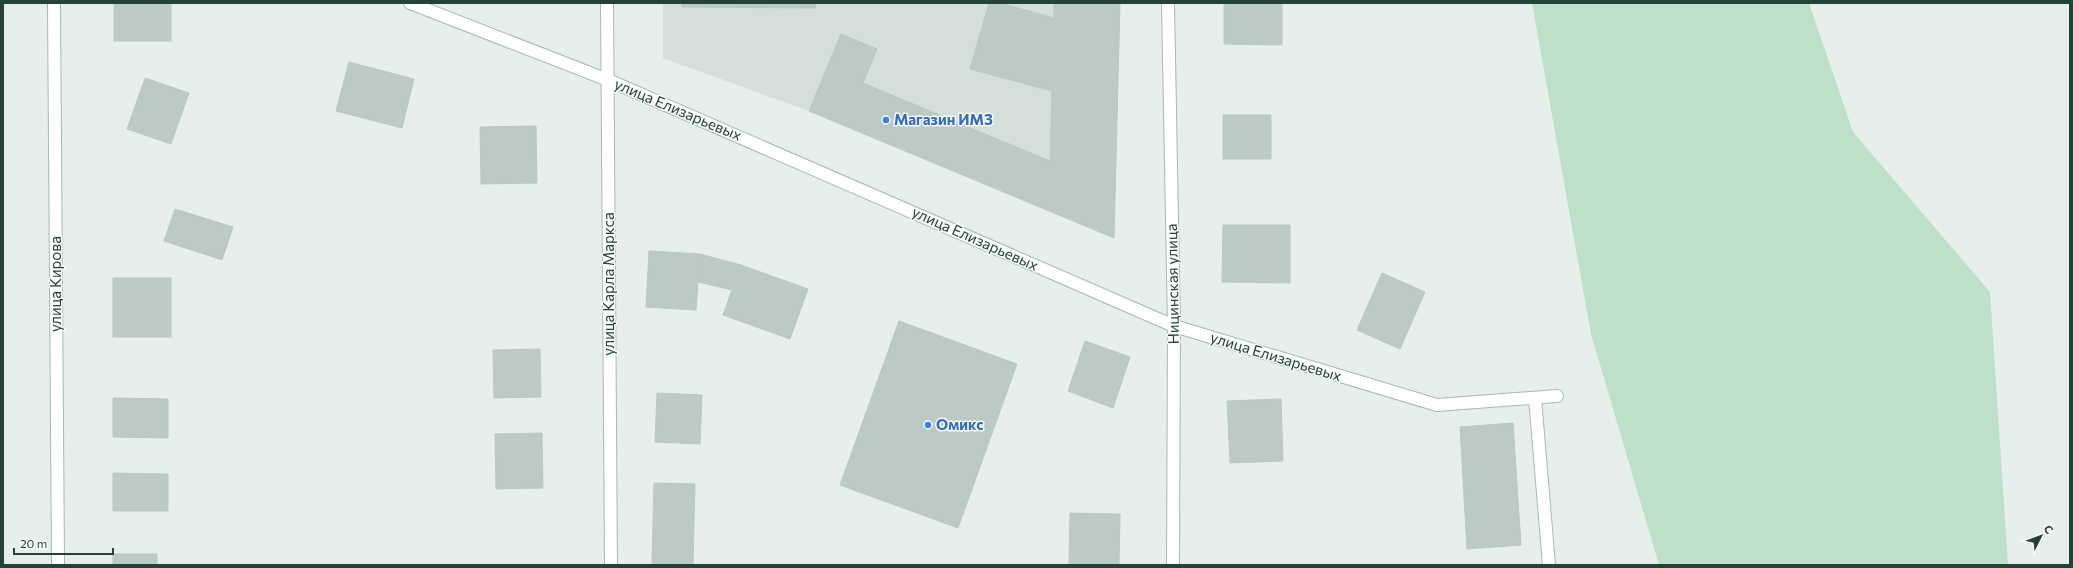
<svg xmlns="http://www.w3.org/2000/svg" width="2073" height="568" font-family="Commissioner,sans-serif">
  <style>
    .built { fill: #d4dfda }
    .green { fill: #bfe0c8 }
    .building { fill: #bbcac4; stroke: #b8c9c2 }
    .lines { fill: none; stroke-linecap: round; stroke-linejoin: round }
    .service-casing { stroke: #a8b8b2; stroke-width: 14 }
    .minor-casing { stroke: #a8b8b2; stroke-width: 14 }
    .tertiary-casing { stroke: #a8b8b2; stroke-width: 14 }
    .service { stroke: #fff; stroke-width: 12 }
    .minor { stroke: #fff; stroke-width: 12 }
    .tertiary { stroke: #fff; stroke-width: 12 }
    .shop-dot { fill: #3f7fe0; stroke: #f7fbf9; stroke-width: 1.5 }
    .labels { text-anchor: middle; stroke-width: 3; stroke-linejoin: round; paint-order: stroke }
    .street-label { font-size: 15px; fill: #24423a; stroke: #f7fbf9 }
    .shop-label { font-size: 15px; font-weight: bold; fill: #366cbe; stroke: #f7fbf9; text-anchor: start }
  </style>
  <rect width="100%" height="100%" fill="#e6efeb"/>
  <path class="built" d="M663,3H1120L1114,238L809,111L663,58Z"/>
  <path class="green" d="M1532,3H1809L1853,132L1990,292L2008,565H1659L1591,334Z"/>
  <g class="building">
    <rect x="114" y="3" width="57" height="38"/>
    <path d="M682,3H816L815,8L682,7Z"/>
    <path d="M989,3H1000L1054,18V3H1120L1114,238L809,111L841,34L877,49L863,83L1050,161L1052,91L970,69Z"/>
    <path d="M1224,3H1282V45L1224,44Z"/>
    <path d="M349,62L414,79L402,128L336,111Z"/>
    <path d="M145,78L189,93L171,144L127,129Z"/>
    <rect x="1223" y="115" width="48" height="44"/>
    <path d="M536,126L537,183L481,184L480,127Z"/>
    <path d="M175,209L233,227L222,260L164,241Z"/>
    <path d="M1223,225H1290V283L1222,282Z"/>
    <path d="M649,251L700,254L696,310L646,307Z"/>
    <path d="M700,254L741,265L808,289L790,339L723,315L732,290L698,282Z"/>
    <path d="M1382,273L1425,292L1400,349L1357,330Z"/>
    <rect x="113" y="278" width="58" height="59"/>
    <path d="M899,321L1017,364L958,528L840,485Z"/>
    <path d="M1085,341L1130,357L1113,408L1068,391Z"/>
    <path d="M540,349L541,397L494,398L493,350Z"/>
    <path d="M657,393L702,395L700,444L655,442Z"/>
    <path d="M113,398L168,399V438L113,437Z"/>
    <path d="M1281,399L1283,461L1230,463L1227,401Z"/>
    <path d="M1513,423L1521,545L1467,549L1460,427Z"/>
    <path d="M542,433L543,488L496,489L495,434Z"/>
    <path d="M113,473L168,474V511H113Z"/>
    <path d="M654,483L695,484L693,565L652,564Z"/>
    <path d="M1070,513L1120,514L1119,565H1069Z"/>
    <rect x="113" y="554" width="44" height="11"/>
  </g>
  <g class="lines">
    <g class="service-casing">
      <path id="service" d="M1535,398L1549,565"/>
    </g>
    <g class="minor-casing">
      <g id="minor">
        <path d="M54,3L58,565"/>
        <path d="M1168,3L1174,326L1173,565"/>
        <path d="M608,80L1174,326L1437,405L1557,396"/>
      </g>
    </g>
    <g class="tertiary-casing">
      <g id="tertiary">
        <path d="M410,3L608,80"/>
        <path d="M607,3L611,565"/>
      </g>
    </g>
    <use href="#service" class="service"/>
    <use href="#minor" class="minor"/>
    <use href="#tertiary" class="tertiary"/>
  </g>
  <g class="shop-dot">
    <circle cx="886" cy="120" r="4"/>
    <circle cx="928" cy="425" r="4"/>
  </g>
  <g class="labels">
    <g class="street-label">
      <text transform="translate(678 110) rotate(23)" y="5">улица Елизарьевых</text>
      <text transform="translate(975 239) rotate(24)" y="5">улица Елизарьевых</text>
      <text transform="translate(56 284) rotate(-90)" y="5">улица Кирова</text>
      <text transform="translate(609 284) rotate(-90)" y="5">улица Карла Маркса</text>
      <text transform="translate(1173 284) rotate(-91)" y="5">Ницинская улица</text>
      <text transform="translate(1276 357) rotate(17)" y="5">улица Елизарьевых</text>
    </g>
    <g class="shop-label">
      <text x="894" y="125">Магазин ИМЗ</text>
      <text x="936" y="430">Омикс</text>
    </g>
  </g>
  <rect width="2073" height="568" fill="none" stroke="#24423a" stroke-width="8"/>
  <g transform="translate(2041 536) rotate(48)" stroke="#f7fbf9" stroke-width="3" paint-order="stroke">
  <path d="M0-3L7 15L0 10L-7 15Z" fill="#24423a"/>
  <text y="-6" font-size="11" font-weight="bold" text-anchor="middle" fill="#24423a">С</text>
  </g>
  <path d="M14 548v6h99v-6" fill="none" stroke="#24423a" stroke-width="2"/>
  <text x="20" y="548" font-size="12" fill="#24423a" stroke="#f7fbf9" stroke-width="3" paint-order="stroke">20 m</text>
</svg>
